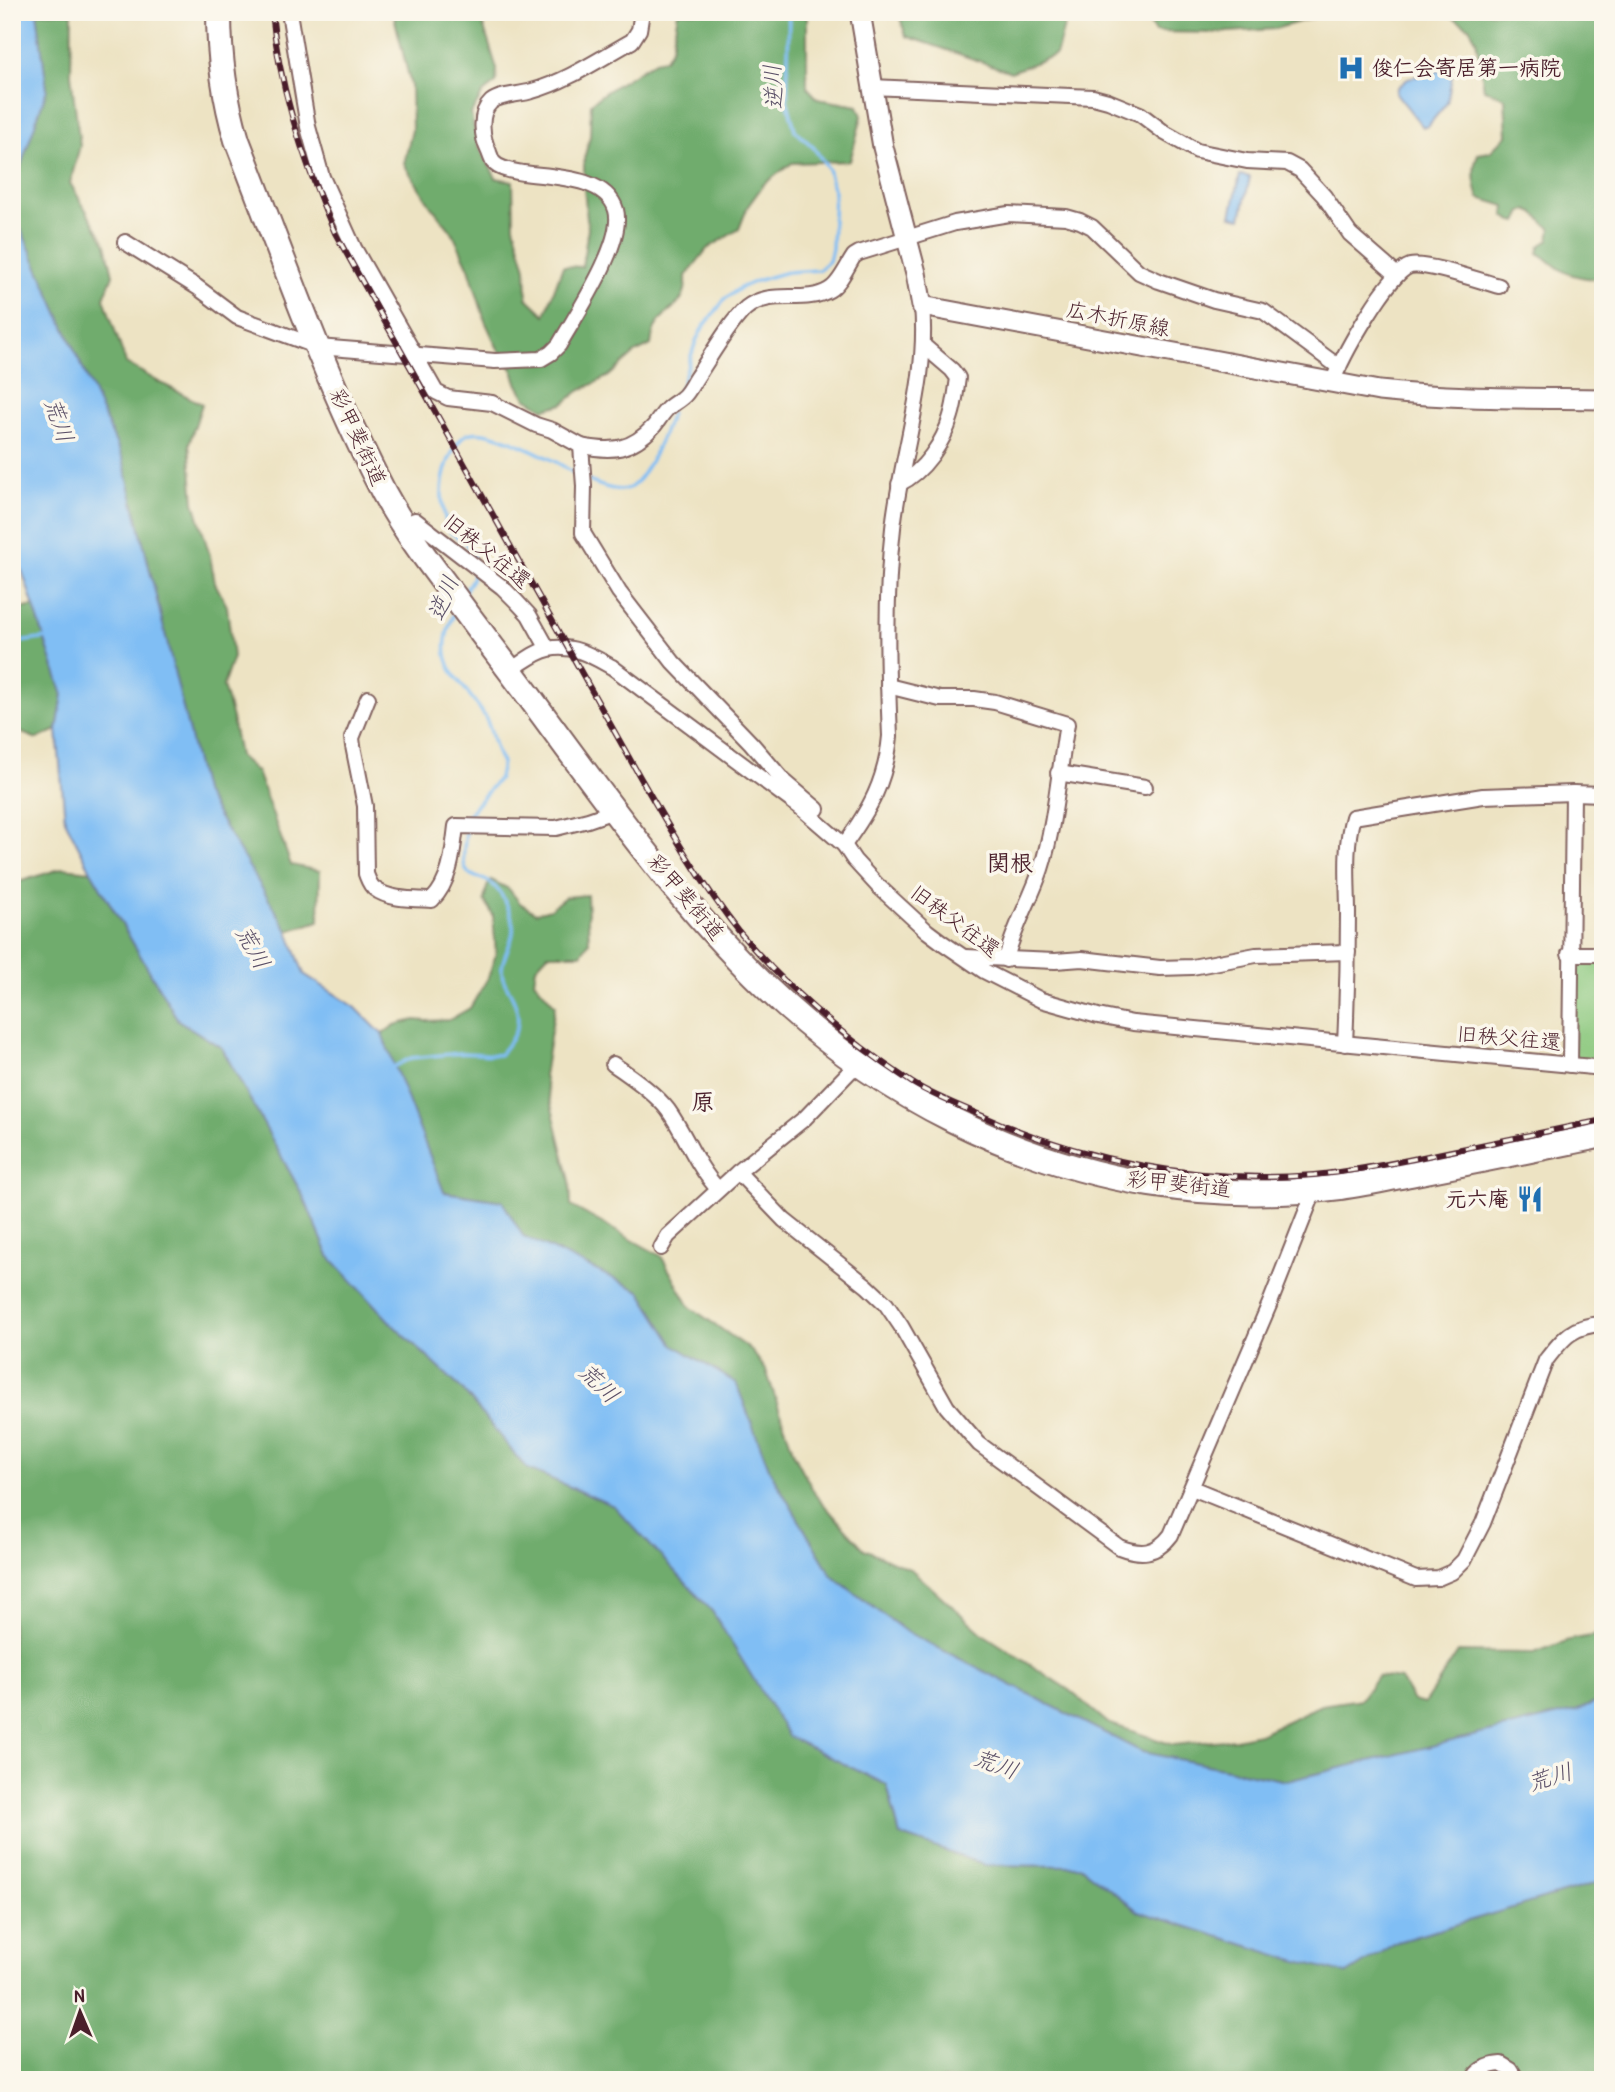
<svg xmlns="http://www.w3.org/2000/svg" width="1615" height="2092" font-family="'Patrick Hand','Klee One',sans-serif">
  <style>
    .green { fill: #8bc87e; stroke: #6a7454; stroke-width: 2 }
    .forest { fill: #70ac6d; stroke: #5d664c; stroke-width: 2 }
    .water { fill: #80bef4; stroke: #656e90; stroke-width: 2 }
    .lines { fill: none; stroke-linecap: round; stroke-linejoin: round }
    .stream { stroke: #80bef4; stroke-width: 3.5 }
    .street-casing { stroke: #836460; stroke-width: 18 }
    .secondary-casing { stroke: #836460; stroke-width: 23 }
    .highway-casing { stroke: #836460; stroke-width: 28 }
    .street { stroke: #fff; stroke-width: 14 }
    .secondary { stroke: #fff; stroke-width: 19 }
    .highway { stroke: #fff; stroke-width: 24 }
    .rail-casing { stroke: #4a1f2b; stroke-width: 6 }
    .rail { stroke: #fbf7ec; stroke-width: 3.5; stroke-dasharray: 10; stroke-linecap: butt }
    .labels { text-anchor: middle; stroke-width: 7; stroke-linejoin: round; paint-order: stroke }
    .poi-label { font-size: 21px; font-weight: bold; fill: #4a1f2b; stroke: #fbf7ec; text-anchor: start }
    .street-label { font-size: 21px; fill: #4a1f2b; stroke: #fbf7ec }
    .water-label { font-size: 23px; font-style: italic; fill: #5a4f67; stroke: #fbf7ec }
    .neighbourhood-label { font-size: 23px; font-weight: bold; fill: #4a1f2b; stroke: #fbf7ec }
  </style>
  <rect width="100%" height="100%" fill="#fbf7ec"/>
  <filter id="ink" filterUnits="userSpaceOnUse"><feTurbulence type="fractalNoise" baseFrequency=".0143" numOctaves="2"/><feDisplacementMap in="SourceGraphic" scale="14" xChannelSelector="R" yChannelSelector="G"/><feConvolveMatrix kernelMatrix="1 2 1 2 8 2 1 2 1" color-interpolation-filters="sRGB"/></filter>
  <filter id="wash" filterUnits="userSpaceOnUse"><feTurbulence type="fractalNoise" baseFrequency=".00686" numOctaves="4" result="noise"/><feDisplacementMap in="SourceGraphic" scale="28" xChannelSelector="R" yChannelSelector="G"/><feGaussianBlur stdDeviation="1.57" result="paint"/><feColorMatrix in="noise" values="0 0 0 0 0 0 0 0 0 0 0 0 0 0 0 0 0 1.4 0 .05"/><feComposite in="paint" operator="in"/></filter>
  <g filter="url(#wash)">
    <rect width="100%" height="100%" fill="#ede3c3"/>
    <path class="green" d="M1574,958H1603V1064L1573,1060Z"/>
    <g class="forest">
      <path d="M37,12L72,13L71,74L80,146L70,183L106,244L113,275L104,298L126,363L159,382L202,404L189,444L194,502L210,556L215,583L227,606L233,657L223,686L232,718L239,756L257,772L291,865L320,871L319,921L288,931L203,791L123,459L12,209V192L47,89Z"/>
      <path d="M393,12H479L497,69L496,83L483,93L471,114L478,145L496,178L513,181L514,226L526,268L527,298L545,315L563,266L582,267L588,229L584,188V159L590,136L591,103L604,93L655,61L665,59L672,47L678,12H807V87L818,99L858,106L862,116L850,161L792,163L764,184L748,206L739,229L707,249L686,276C688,308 666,306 655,328C652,333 652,340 651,345L635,353L609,376L579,391L563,404L544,409L526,398L518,385L513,371L497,347L485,321L469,268L452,232L431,206L404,164L412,130L411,86Z"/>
      <path d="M898,12H1068L1056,55L1011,72L906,36Z"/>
      <path d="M1143,12H1332L1275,29L1212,33L1155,32Z"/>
      <path d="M1444,12H1603V280C1589,279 1568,276 1557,267C1550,262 1546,257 1538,253L1540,246L1549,240L1551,229L1534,213L1527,210L1522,212L1517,222L1510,220L1504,215L1505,206L1479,198C1474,184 1472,168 1478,154L1490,152L1507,135L1505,98L1484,89L1476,39L1469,27Z"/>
      <path d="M34,606L63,695L57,730L37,739L12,729V611Z"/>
      <path d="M63,868L91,871L178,1020L222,1048L303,1196L329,1256L393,1325L461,1388L526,1468L614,1506L712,1611L789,1736L887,1785L900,1835L985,1865L1080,1866L1138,1911L1347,1974L1397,1942L1603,1881V2080H12V884Z"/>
      <path d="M491,880L509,889L520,903L536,913L550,909L565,897L587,895L589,942L581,954H548L536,967L534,981L555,1005L544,1076L570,1181L571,1206L661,1256L690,1307L751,1350L766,1370L794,1454L816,1496L864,1549L912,1570L983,1634L1069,1690L1108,1723L1173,1745L1235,1739L1259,1734L1321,1705L1361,1699L1377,1676L1400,1679L1413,1701L1424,1704L1458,1652L1534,1653L1569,1640L1603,1634V1700L1576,1711L1287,1781L1142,1752L905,1631L832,1576L771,1473L736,1383L674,1345L640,1291L523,1236L502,1201L444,1192L382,1034L395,1025L415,1020L426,1021L449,1020L470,1008L488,978L496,954L493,915L484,900L487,887Z"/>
    </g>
    <g class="water">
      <path d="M12,12H37L47,89L12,192Z"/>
      <path d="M1451,68L1453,71L1447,103L1427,127H1423L1396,93L1397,88L1409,78Z"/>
      <path d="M1240,175L1250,177L1241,218L1231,216Z"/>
      <path d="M12,209L123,459L203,791L288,931L304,974L355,1007L382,1034L444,1192L502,1201L523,1236L640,1291L674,1345L736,1383L771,1473L832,1576L905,1631L1142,1752L1287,1781L1576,1711L1603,1700V1881L1397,1942L1347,1974L1283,1957L1138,1911L1080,1866L985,1865L900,1835L887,1785L789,1737L712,1611L614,1506L526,1468L461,1388L393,1325L329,1256L303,1196L222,1048L178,1020L91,871L65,820L57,730L63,695L12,540Z"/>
    </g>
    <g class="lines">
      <g class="stream">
        <path d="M679,393L696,341L702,329L725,299L740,288L756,281L787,272L819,270L829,261L832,248L834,192L828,169L814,148L795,130L787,100L789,12"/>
        <path d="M589,481C599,485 615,492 627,489C644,484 665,431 671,414"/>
        <path d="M474,558L466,544L448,530C441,505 439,487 448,462C452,453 457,441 466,435C483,424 539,453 556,462C564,466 571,472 579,476"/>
        <path d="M463,594L472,579L474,570"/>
        <path d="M454,614C430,667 461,676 485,717C493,731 493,749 502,763L499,778L467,816V822"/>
        <path d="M12,643L48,638"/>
        <path d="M391,1068L411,1058L461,1053L499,1055C519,1033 524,1019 510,992C505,984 501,977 502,967C506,944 520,938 509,910C505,899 497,886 487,881C479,877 467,876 465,867C461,856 466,841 466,829"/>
      </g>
    </g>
  </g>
  <g filter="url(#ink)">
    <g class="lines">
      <g class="street-casing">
        <g id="street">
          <path d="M289,12L308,127L322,177L354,248L436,392L448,398L492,403L536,425L552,430L581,446L584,486L583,533L619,592L673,662L751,743L783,780L817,809"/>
          <path d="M872,87L1093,97L1108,101L1140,114L1165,133L1197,151L1247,161L1287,163L1300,170L1324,196L1350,234L1397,275"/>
          <path d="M125,242L197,287L237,317L318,347L495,361L541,359L551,353L559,345C576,315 625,242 616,210C606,176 551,177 523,173C513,171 500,170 493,162C493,162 489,153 489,152C482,138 478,114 491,102C501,94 520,95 532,91C566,82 601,58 632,41L639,30L642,12"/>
          <path d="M1335,376C1344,354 1388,273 1410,266C1426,262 1481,281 1499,286"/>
          <path d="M581,446C612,452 631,451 654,426C658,421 662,414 667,409C672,404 679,401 684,396C689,391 692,384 696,378C709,359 730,322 746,308C770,288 804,305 829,290C840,284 847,266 854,256L859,253L955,223L1009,214L1066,217L1080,221L1092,227L1139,272L1159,281L1214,300L1263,311L1339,367"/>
          <path d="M899,484C924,472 944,442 951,416C955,404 956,391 958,378L952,370L924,346"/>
          <path d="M415,520L502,587L516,601L529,615L548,649"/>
          <path d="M510,670C521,664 536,651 549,649C573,644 592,656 612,667L801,808L844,845L854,860L877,885L927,931L943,943L984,971L1041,1000L1098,1016L1133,1023L1603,1068"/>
          <path d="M888,686L940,699H974L995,702L1067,724C1059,769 1055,826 1041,869C1031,900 1013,928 1006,960"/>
          <path d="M368,698L352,738L353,746L365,806L366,874C368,879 370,886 375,889C389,900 415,899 432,900C451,881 453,851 456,826L556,828L588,820L614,811"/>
          <path d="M1058,773L1145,787"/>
          <path d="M844,845C870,809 886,781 890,736C887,667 885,597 893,528C901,454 929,380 922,306"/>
          <path d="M1569,954H1603"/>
          <path d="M966,957L1055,961L1082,959L1160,968L1192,967L1256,955L1348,952"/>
          <path d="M1345,1044C1347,1001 1348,957 1348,914C1348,883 1344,847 1353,817L1483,796L1573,793L1603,794"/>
          <path d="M858,1063L805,1118L738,1172L784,1220L867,1286L886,1304L901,1326L947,1407L979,1444L1119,1547C1140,1555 1156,1555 1171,1535L1270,1303L1315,1189"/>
          <path d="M613,1064C631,1076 655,1093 668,1110C686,1135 696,1166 718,1189"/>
          <path d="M1570,1065L1573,793"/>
          <path d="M661,1248L668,1236L738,1172"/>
          <path d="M1192,1488L1416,1579L1438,1578L1452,1572L1464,1560L1483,1523L1546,1360C1563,1338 1573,1325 1603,1324"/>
          <path d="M1473,2080C1478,2068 1489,2065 1501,2064L1511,2070L1517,2080"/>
          <path d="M1597,2080L1603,2078"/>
        </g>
      </g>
      <g class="secondary-casing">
        <path id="secondary" d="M860,12L883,147L916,273L922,306L1379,391C1455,399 1527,398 1603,399"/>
      </g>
      <g class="highway-casing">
        <path id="highway" d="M219,12C219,57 224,97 237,140C283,258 325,380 384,493C404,530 429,563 454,596C480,632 508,667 534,703C611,807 688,917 785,1005C887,1097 1012,1161 1149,1184C1211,1194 1277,1195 1340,1187C1365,1184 1390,1178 1415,1173C1478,1161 1540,1148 1603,1135"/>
      </g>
      <use href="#street" class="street"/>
      <use href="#secondary" class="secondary"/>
      <use href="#highway" class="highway"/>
      <g class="rail-casing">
        <path id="rail" d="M272,12C279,89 304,163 335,233L640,777C671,831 702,885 741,934C789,991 849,1041 911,1082C931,1095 956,1104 978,1114C1083,1161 1198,1184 1314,1175C1357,1171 1400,1162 1442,1153C1496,1142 1549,1131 1603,1120"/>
      </g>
      <use href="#rail" class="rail"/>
    </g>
  </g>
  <defs>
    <g id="hospital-bare" transform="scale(2.1)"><path d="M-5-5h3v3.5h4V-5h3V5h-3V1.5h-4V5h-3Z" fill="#1f6fb2" stroke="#fbf7ec" stroke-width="2.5" paint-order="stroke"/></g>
    <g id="restaurant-bare" transform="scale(2.1)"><path d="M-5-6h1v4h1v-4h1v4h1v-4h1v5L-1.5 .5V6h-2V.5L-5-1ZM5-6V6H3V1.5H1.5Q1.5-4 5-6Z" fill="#1f6fb2" stroke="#fbf7ec" stroke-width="2.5" paint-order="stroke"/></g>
  </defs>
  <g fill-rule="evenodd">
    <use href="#hospital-bare" x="1351" y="68"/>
    <use href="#restaurant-bare" x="1530" y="1199"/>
  </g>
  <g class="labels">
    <g class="poi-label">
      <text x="1372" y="75">俊仁会寄居第一病院</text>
      <text x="1509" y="1206" text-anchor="end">元六庵</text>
    </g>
    <g class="street-label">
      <text transform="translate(1118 319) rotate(11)" y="7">広木折原線</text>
      <text transform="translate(358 437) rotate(65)" y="7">彩甲斐街道</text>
      <text transform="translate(487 551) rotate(39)" y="7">旧秩父往還</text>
      <text transform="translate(686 897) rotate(50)" y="7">彩甲斐街道</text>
      <text transform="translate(955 921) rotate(37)" y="7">旧秩父往還</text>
      <text transform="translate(1509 1038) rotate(5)" y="7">旧秩父往還</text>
      <text transform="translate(1179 1184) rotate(6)" y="7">彩甲斐街道</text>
    </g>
    <g class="water-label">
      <text transform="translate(773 87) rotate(-93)" y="8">逆川</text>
      <text transform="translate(59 420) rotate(71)" y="8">荒川</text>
      <text transform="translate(443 598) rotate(-68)" y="8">逆川</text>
      <text transform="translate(253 947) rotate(61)" y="8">荒川</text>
      <text transform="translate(599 1383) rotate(44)" y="8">荒川</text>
      <text transform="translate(996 1764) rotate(20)" y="8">荒川</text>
      <text transform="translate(1550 1777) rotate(-17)" y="8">荒川</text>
    </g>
    <g class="neighbourhood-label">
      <text x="1010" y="871">関根</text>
      <text x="703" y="1110">原</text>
    </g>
  </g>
  <rect width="1615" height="2092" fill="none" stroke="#fbf7ec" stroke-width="42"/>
  <g transform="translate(80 2012) rotate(358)" stroke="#fbf7ec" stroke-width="5" paint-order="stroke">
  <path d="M0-5L12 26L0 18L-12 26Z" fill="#4a1f2b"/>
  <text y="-10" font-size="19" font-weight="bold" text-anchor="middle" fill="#4a1f2b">N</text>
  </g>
</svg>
